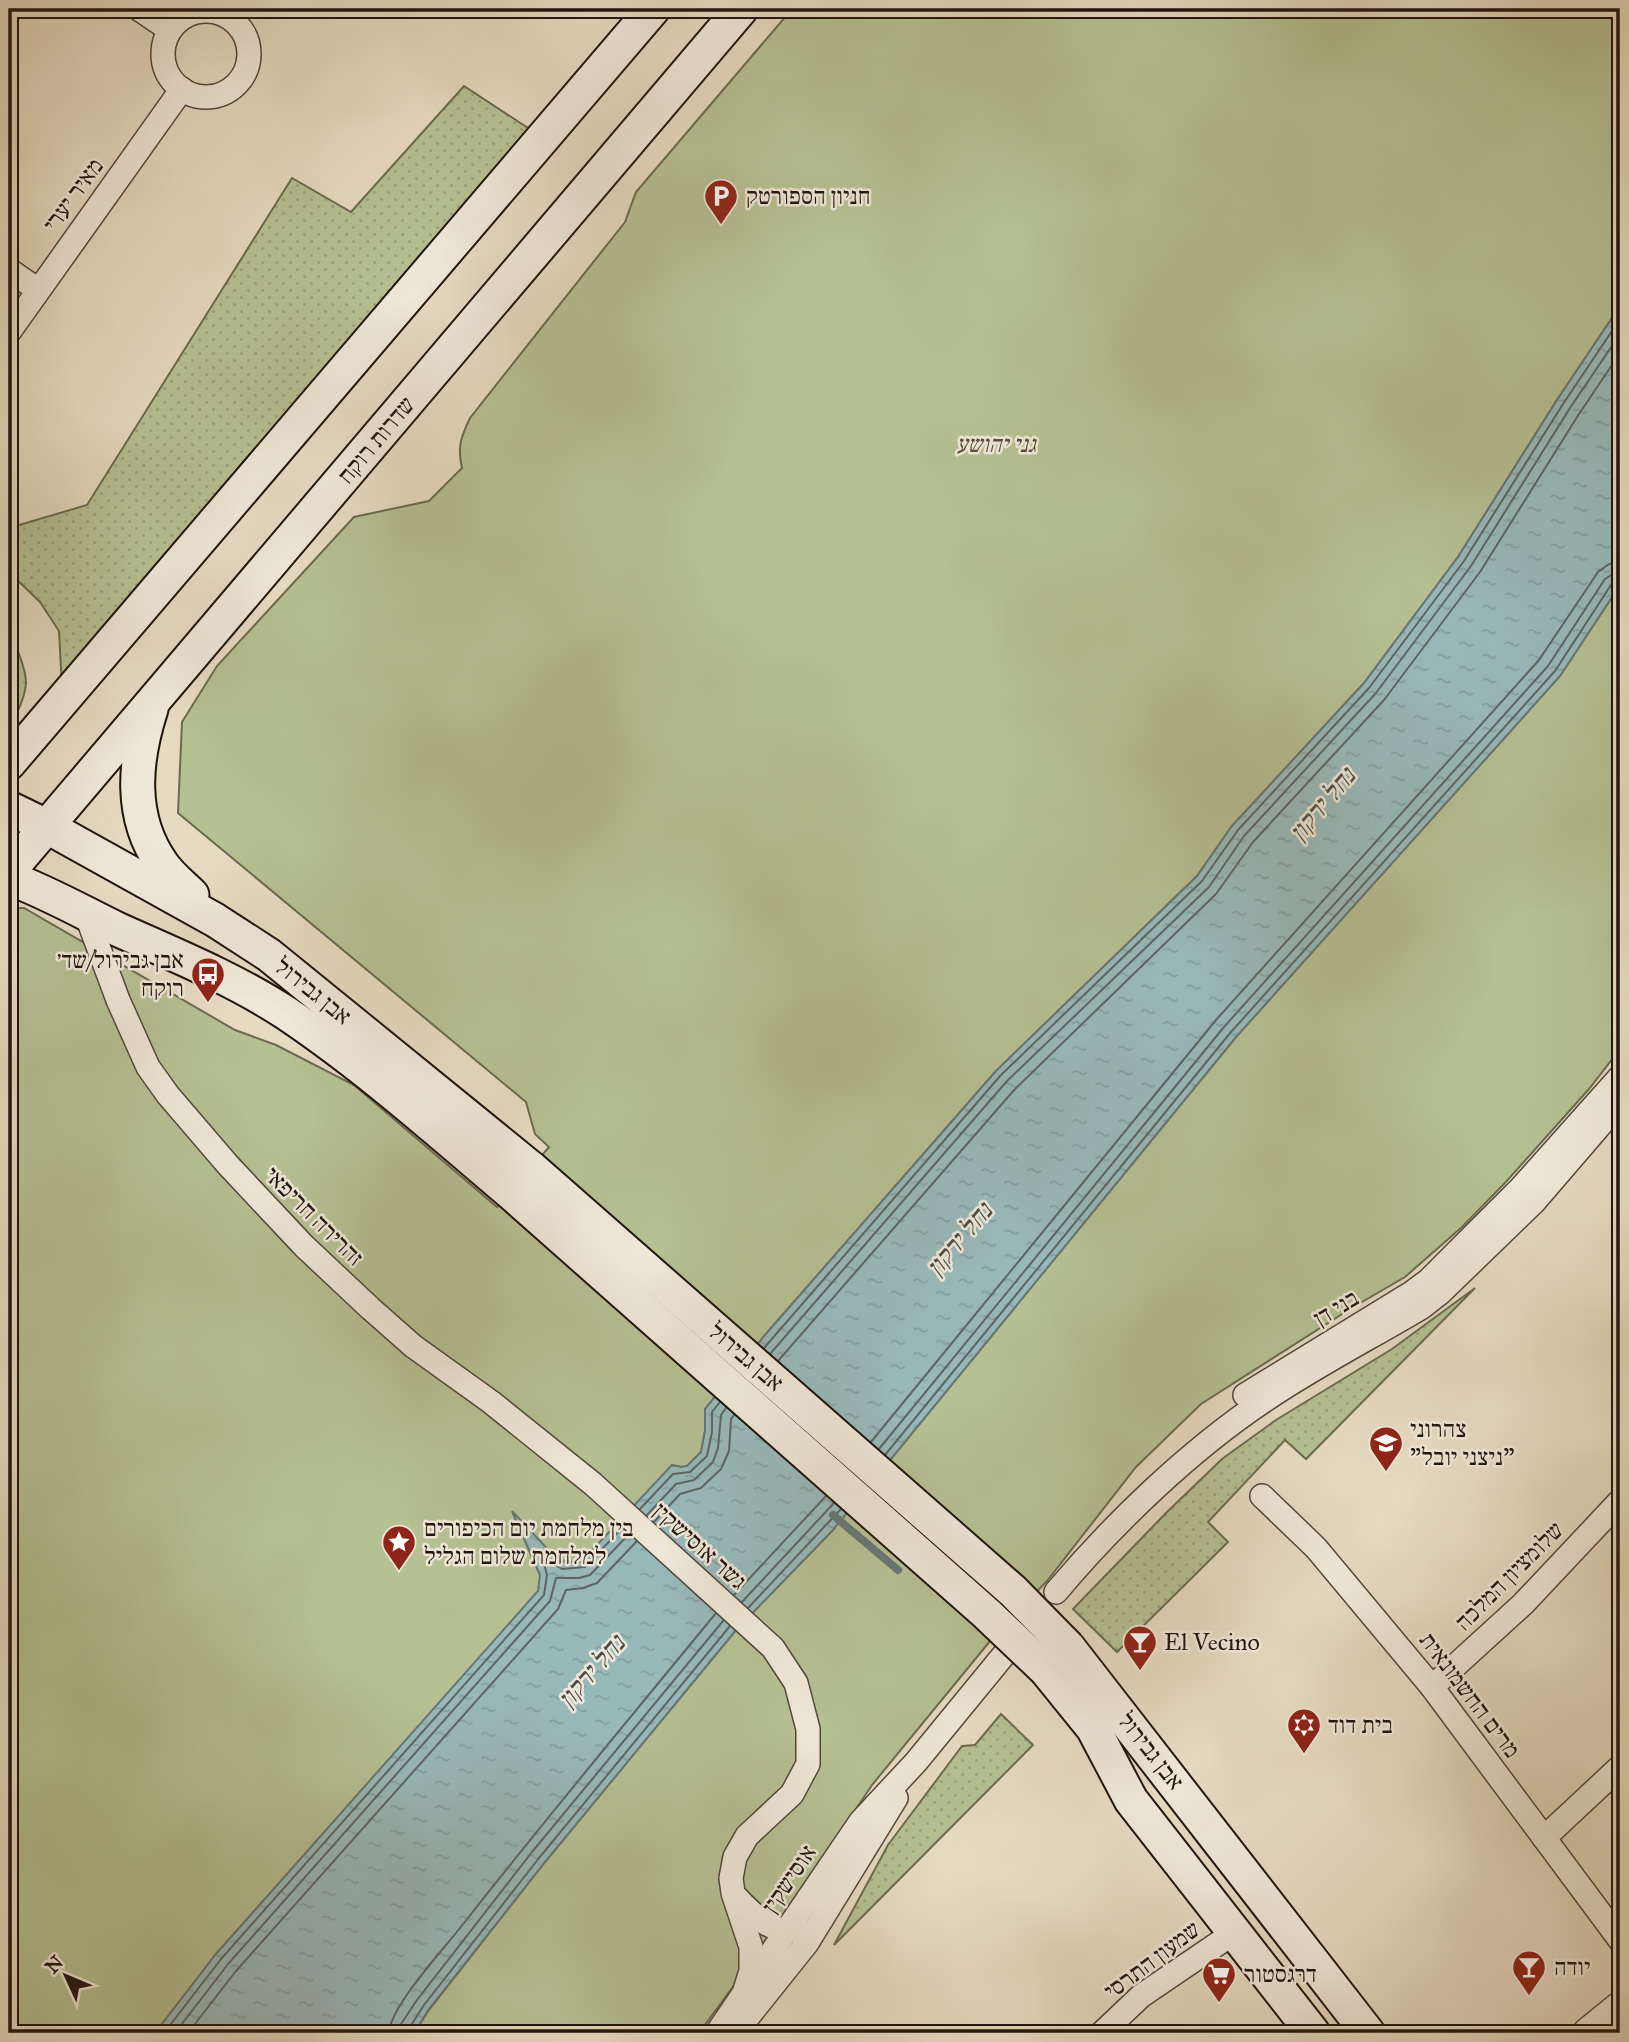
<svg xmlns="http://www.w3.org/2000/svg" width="1629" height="2042" font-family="'IM FELL Great Primer','Frank Ruhl Libre',serif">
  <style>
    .grass { fill: url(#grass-dots); stroke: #6a6a51; stroke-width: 2 }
    .park { fill: #b5c093; stroke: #6a6a51; stroke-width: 2 }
    .water { fill: url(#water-ripples); stroke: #687776; stroke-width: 2 }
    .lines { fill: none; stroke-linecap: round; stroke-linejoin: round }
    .shore { stroke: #5c6664; stroke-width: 2 }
    .stream { stroke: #687776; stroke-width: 8 }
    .minor-casing { stroke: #52463c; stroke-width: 26 }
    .tertiary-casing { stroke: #52463c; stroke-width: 33 }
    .secondary-casing { stroke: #20140f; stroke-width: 37 }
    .minor { stroke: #efe7d7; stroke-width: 23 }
    .tertiary { stroke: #efe7d7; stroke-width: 30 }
    .secondary { stroke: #efe7d7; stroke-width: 33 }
    .secondary-bridge-casing { stroke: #20140f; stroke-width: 37; stroke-linecap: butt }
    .secondary-bridge { stroke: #efe7d7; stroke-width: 33 }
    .labels { text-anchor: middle; stroke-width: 5; stroke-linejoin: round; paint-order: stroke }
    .street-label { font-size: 24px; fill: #20140f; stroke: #efe7d7 }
    .poi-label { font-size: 24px; fill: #20140f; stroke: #efe7d7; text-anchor: start }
    .park-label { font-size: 24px; font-style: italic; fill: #54503d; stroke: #efe7d7 }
    .water-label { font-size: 26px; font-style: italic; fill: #4a4e4b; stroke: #efe7d7 }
  </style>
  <defs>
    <pattern id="grass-dots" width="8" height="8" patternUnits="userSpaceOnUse" patternTransform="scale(1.75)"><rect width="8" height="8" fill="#b5c093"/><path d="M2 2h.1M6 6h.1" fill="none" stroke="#9ba47e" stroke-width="1.8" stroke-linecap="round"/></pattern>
    <pattern id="water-ripples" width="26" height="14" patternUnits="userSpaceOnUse" patternTransform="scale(1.75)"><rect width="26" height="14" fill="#98b9ba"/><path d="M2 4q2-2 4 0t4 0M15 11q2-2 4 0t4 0" fill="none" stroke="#839e9f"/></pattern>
  </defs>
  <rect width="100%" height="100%" fill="#e6dac1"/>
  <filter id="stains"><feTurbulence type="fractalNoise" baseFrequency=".00286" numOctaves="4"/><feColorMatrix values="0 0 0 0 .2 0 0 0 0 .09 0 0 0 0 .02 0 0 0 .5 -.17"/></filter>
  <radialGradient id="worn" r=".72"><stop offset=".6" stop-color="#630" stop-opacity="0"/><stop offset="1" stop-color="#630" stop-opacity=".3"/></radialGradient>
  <g class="grass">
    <path d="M464,86L531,130L62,688L59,631L40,602L9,572V528L87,505L292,178L351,212Z"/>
    <path d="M9,633C16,643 26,670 26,683C25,697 17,715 9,726Z"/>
    <path d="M1475,1288L1306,1459L1285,1440L1208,1522L1228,1542L1117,1652L1073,1609L1166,1513L1222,1459L1276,1420L1392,1349Z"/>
    <path d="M1001,1714L1033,1745L834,1945L888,1845L962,1746L975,1745Z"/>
  </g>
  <g class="park">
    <path d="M792,9H1620V306L1557,400L1458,557L1364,683L1232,826L1197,876L996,1071L765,1335L705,1409V1431L701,1452L687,1466L681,1467L672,1465L583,1561C552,1570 533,1530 513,1513L540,1575L539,1591L216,1954L155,2033H9V908H24L235,1030L276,1045L354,1085L497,1207L549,1147L535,1134L526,1102L178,813L182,722L217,666L354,517L429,501L462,468C457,447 461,437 470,418L625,222L636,192Z"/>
    <path d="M1620,585V1049L1589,1089L1504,1184L1462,1227L1405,1277L1350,1309L1201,1404L1136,1467L1047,1581L995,1635L872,1785L787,1913L699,2033H414L429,2010L545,1862L736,1630L832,1531L1236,1037L1560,676Z"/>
  </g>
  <path class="water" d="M1620,306V585L1560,676L1236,1037L832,1531L736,1630L545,1862L429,2009L414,2033H155L216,1954L538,1591L540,1575L512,1511L555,1557L563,1562L582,1561L672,1465L681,1467L687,1466L701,1452L705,1431V1409L765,1335L996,1071L1197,876L1232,826L1364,683L1458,557L1557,400Z"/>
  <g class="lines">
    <g class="shore">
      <path d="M764,1348L1001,1075L1202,881L1238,830L1369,688L1464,561L1563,404L1620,319"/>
      <path d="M770,1354L1007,1081L1209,887L1244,836L1376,693L1471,566L1570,408L1620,334"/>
      <path d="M778,1361L1015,1089L1216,894L1253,842L1384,700L1480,572L1579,414L1620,353"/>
      <path d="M871,1442L1216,1020L1539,660L1598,572L1609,564L1620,563"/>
      <path d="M879,1449L1224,1027L1548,666L1605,579L1613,574L1620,573"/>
      <path d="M885,1455L1231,1032L1555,671L1611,585L1620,582"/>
      <path d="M640,1509L673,1474L690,1472L707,1456L712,1432V1412L720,1402"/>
      <path d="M647,1515L676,1484L694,1480L713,1462L718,1448L721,1415L726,1408"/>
      <path d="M654,1522L680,1494L701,1488L721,1469L729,1451L731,1419L734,1415"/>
      <path d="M734,1595L826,1496"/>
      <path d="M742,1602L834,1503"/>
      <path d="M748,1608L841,1509"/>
      <path d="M164,2033L221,1959L544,1595L547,1575L543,1560H547L562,1569L585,1567L622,1528"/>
      <path d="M175,2033L228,1964L550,1601L556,1578H579L590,1575L629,1534"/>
      <path d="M188,2033L236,1971L558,1609L566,1590L583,1588L597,1583L637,1541"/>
      <path d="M389,2033C390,2007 442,1951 460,1928C543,1822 630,1718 716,1613"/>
      <path d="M400,2033L401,2024L417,2000L532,1852L723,1621"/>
      <path d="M409,2033L410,2027L424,2005L539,1858L730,1626"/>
    </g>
    <path class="stream" d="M833,1515L898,1570"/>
    <g class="minor-casing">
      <g id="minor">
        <path d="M139,9L170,30"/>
        <circle cx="206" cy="54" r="43"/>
        <path d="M9,270L38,290"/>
        <path d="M9,332L182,89"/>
        <path d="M86,914L118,1000L148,1067L168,1095L228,1165L304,1246L370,1308L413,1346L491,1402L593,1484L773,1648L796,1683L808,1729V1764L792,1794L747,1836L735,1857L731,1878L733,1893L751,1947V1971L745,1990"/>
        <path d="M1245,1395L1413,1292L1429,1280L1520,1189L1620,1077"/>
        <path d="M1262,1496L1316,1548L1432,1687L1620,1940"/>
        <path d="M1056,1592C1114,1523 1190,1450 1265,1400C1315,1366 1370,1338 1422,1307L1440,1293L1534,1202L1620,1102"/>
        <path d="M1432,1687L1523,1604L1620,1501"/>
        <path d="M1544,1838L1620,1767"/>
        <path d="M737,1898C752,1914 775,1937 799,1929"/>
        <path d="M717,2033L861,1821L916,1762L1007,1651"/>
        <path d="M735,2033L807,1943L896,1798"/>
        <path d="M1102,2033L1141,1996L1235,1932"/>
      </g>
    </g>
    <g class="tertiary-casing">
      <path id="tertiary" d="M1588,2033L1620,2007"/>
    </g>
    <g class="secondary-casing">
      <g id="secondary">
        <path d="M151,709C134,762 129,817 162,864C170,876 182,885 192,895"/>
        <path d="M9,763L653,9"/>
        <path d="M9,808L46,826L215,920L269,955L531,1168"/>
        <path d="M9,871L741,9"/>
        <path d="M9,878C47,892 82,912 119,930C175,955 234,979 286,1013C365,1066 437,1130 510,1192"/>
        <path d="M1068,1647L1368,2033"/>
        <path d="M1046,1670L1093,1728L1131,1800L1313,2033"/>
      </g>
    </g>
    <use href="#minor" class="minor"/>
    <use href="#tertiary" class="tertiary"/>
    <use href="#secondary" class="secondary"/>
    <g class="secondary-bridge-casing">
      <g id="secondary-bridge">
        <path d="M531,1168L1013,1591L1068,1647"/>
        <path d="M510,1192L987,1614L1046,1670"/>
      </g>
    </g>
    <use href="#secondary-bridge" class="secondary-bridge"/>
  </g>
  <defs>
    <g id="parking-pin" transform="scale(1.75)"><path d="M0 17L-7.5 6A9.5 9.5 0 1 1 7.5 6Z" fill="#8f2418" stroke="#efe7d7"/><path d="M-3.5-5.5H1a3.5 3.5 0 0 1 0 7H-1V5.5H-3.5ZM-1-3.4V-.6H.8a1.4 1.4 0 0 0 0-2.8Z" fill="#fff"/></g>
    <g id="bus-pin" transform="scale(1.75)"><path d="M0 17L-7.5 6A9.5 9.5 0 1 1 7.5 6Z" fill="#8f2418" stroke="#efe7d7"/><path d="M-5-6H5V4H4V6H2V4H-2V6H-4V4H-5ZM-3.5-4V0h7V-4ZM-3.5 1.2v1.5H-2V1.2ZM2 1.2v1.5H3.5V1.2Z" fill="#fff"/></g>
    <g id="school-pin" transform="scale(1.75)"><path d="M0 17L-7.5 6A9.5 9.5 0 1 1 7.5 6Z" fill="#8f2418" stroke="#efe7d7"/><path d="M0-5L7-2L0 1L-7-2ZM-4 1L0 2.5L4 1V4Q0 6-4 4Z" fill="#fff"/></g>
    <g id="sight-pin" transform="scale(1.75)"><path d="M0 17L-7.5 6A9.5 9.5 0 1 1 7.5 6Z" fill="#8f2418" stroke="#efe7d7"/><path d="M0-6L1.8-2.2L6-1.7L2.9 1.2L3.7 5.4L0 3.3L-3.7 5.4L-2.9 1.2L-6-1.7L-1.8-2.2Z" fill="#fff"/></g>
    <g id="bar-pin" transform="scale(1.75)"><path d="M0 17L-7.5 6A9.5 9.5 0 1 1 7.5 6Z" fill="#8f2418" stroke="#efe7d7"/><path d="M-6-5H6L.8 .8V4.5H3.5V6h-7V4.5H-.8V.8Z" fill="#fff"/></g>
    <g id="synagogue-pin" transform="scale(1.75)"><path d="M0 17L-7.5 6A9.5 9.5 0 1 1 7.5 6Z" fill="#8f2418" stroke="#efe7d7"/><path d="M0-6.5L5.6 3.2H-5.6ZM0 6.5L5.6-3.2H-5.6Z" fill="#fff"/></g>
    <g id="supermarket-pin" transform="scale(1.75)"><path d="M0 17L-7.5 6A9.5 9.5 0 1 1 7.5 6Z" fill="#8f2418" stroke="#efe7d7"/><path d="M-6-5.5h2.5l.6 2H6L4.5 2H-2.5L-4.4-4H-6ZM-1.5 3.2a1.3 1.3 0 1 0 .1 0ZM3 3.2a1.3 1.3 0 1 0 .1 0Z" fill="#fff"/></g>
  </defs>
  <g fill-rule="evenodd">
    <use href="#parking-pin" x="721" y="196"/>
    <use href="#bus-pin" x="208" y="974"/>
    <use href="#school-pin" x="1386" y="1443"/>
    <use href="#sight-pin" x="399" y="1542"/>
    <use href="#bar-pin" x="1140" y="1642"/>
    <use href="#synagogue-pin" x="1304" y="1725"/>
    <use href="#bar-pin" x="1529" y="1967"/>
    <use href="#supermarket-pin" x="1219" y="1974"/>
  </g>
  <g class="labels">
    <g class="street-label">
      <text transform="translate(73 195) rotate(-54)" y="8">מאיר יערי</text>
      <text transform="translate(376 440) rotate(-50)" y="8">שדרות רוקח</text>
      <text transform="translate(313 991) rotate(39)" y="8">אבן גבירול</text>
      <text transform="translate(314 1216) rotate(45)" y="8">זהרירה חריפאי</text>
      <text transform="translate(1336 1308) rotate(-31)" y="8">בני דן</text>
      <text transform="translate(746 1357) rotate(41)" y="8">אבן גבירול</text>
      <text transform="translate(700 1546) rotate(42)" y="8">גשר אוסישקין</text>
      <text transform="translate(1509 1576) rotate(-45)" y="8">שלומציון המלכה</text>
      <text transform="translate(1470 1695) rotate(53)" y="8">מרים החשמונאית</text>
      <text transform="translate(1151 1751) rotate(52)" y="8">אבן גבירול</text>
      <text transform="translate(789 1879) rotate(-56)" y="8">אוסישקין</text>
      <text transform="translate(1152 1960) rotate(-37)" y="8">שמעון התרסי</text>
    </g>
    <g class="poi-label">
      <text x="746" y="204">חניון הספורטק</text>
      <text x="184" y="968" text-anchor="end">אבן גבירול/שד׳<tspan x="184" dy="28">רוקח</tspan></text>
      <text x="1410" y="1437">צהרוני<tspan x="1410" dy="28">"ניצני יובל"</tspan></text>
      <text x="424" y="1536">בין מלחמת יום הכיפורים<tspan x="424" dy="28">למלחמת שלום הגליל</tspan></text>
      <text x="1164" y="1650">El Vecino</text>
      <text x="1328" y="1733">בית דוד</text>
      <text x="1554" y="1975">יודה</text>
      <text x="1244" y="1982">דרגסטור</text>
    </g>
    <g class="park-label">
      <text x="996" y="452">גני יהושע</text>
    </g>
    <g class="water-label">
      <text transform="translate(1322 804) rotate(-50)" y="9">נחל ירקון</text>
      <text transform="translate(959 1239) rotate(-50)" y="9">נחל ירקון</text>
      <text transform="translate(591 1671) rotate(-49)" y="9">נחל ירקון</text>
    </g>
  </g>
  <rect width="1629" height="2042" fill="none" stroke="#e6dac1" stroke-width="35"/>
  <rect x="10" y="10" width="1608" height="2021" fill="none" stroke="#20140f" stroke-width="3.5"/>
  <rect x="18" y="18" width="1594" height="2007" fill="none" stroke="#20140f" stroke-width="2"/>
  <g transform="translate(66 1976) rotate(314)" stroke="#efe7d7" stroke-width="5" paint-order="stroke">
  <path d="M0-5L12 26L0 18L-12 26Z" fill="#20140f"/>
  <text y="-10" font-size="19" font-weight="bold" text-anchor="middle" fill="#20140f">N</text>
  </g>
  <rect width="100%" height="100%" filter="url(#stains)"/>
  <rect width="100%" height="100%" fill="url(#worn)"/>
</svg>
